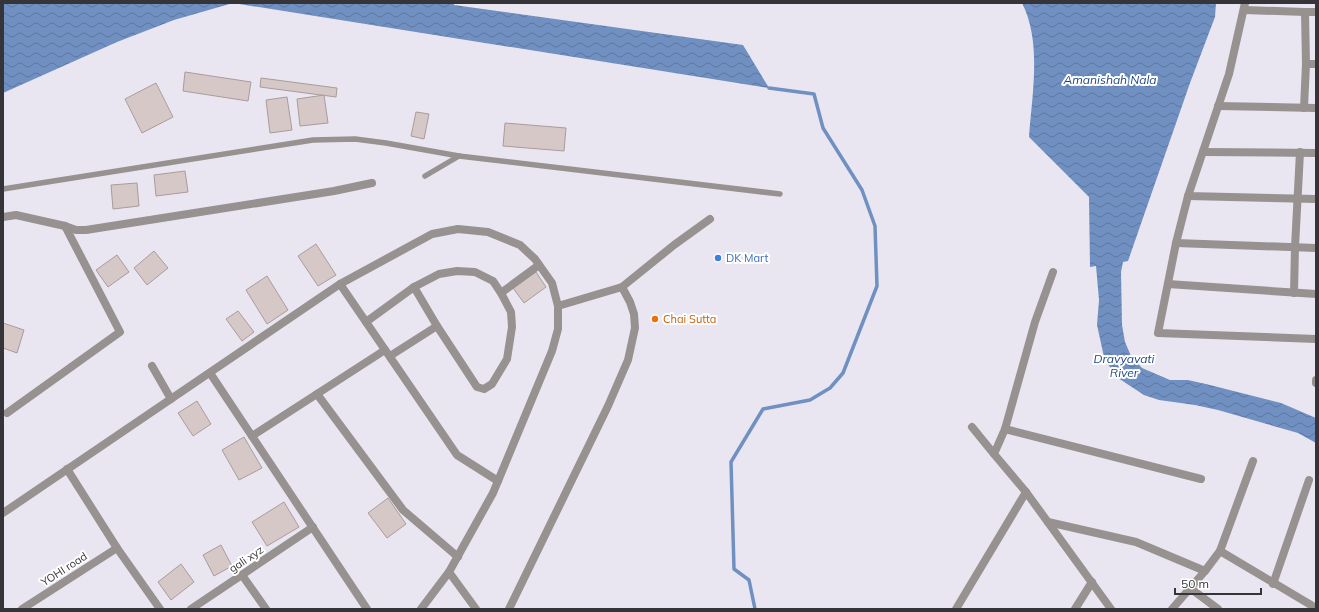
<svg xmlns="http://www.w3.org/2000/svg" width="1319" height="612" font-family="Mulish,sans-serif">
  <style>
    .water { fill: url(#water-waves) }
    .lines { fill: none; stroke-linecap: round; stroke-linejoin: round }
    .stream { stroke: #7090c1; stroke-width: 3.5 }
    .building { fill: #d6c8c6; stroke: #a99c9a }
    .service { stroke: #979190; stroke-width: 5.5 }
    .minor { stroke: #979190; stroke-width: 8 }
    .shop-dot { fill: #3f7fe0; stroke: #fff; stroke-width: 1.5 }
    .food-dot { fill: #e8710a; stroke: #fff; stroke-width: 1.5 }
    .labels { text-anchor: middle; stroke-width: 4; stroke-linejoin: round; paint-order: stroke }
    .shop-label { font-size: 11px; fill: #366cbe; stroke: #fff; text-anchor: start }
    .food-label { font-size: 11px; fill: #c56008; stroke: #fff; text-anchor: start }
    .street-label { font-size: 11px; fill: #353438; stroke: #fff }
    .water-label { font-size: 12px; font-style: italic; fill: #1e4683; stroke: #fff }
  </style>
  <defs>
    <pattern id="water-waves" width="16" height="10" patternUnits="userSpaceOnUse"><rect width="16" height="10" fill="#7090c1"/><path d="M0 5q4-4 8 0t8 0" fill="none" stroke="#5d769e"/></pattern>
  </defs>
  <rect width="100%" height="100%" fill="#e9e6f2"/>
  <g class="water">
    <path d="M3,3H454V5L743,45L769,88L233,3L174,20L117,42L3,93Z"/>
    <path d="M1022,3H1216L1215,17L1190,83L1128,261L1123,262L1121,272L1122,325L1125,342L1131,356L1142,368L1170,380H1188L1210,385L1281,403L1316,418V443L1298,433L1218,410L1195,405L1159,400L1144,395L1115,376L1104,357L1097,325L1099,300L1096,266L1090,267L1089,197L1029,137C1032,95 1042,42 1022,3Z"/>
  </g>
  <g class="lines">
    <path class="stream" d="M755,609L749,580L734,569L731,462L763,409L810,400L830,388L843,373L877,286L875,226L862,190L823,128L814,94L769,88"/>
  </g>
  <g class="building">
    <path d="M185,72L251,82L248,101L183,91Z"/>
    <path d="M261,78L337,88L336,97L260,87Z"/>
    <path d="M156,83L173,117L142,133L125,99Z"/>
    <path d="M324,95L328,123L300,126L297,99Z"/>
    <path d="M287,97L292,130L270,133L266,100Z"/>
    <path d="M416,112L429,114L424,139L411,136Z"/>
    <path d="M505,123L566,128L564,151L503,146Z"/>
    <path d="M185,171L188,192L156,196L154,175Z"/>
    <path d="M137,183L139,206L113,209L111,185Z"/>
    <path d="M316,244L336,275L318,286L298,256Z"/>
    <path d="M154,251L168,268L147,285L134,268Z"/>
    <path d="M117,255L129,272L108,287L96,270Z"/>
    <path d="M536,272L546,287L524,303L513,288Z"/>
    <path d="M267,276L288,310L267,324L246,290Z"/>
    <path d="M238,311L254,332L242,341L226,319Z"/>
    <path d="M3,323L24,330L17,353L3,348Z"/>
    <path d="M197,401L211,424L193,436L178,413Z"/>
    <path d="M244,437L262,468L239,480L222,450Z"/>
    <path d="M388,498L406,524L387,538L368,513Z"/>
    <path d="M284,502L299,527L267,546L252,522Z"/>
    <path d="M221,545L232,566L214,576L203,555Z"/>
    <path d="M181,564L194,582L171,600L158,582Z"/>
  </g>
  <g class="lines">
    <g class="service">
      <path d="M425,176L459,156"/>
      <path d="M3,189L313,140L355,139L386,143L459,156L780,194"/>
    </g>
    <g class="minor">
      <path d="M1245,3L1229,74L1188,196L1316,199"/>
      <path d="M1244,10L1305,12"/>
      <path d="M1306,64H1316"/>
      <path d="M1218,106L1316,108"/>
      <path d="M1304,108L1306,64L1305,12H1316"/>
      <path d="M1203,152L1316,153"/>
      <path d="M1188,196L1176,243L1316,248"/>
      <path d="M3,217L16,215L65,226L76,230H86L334,191L372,183"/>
      <path d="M1176,243L1158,333L1316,339"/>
      <path d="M1053,272L1035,322L1005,429L994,454L1026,492L1111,609"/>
      <path d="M340,284L457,455L498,481"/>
      <path d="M1168,284L1316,294"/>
      <path d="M414,287L437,326"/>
      <path d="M501,293L539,265"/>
      <path d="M1294,293L1295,247L1300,152"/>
      <path d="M558,306L622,287L674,245L710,219"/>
      <path d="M366,322L414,287L439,274L457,271L475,272L493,281L501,293L511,312L512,327L507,359L492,384L484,389L477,387L437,326L390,356"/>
      <path d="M152,366L171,399"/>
      <path d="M210,373L367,609"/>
      <path d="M1316,380V383"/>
      <path d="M317,394L403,510L458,557"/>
      <path d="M7,413L120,332L65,226"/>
      <path d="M972,427L994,454"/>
      <path d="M1005,429L1201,479"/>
      <path d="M252,436L385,350"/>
      <path d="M67,469L117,548L160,609"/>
      <path d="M3,513L340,284L432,234L458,229L488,232L520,245L535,259L552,283L558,306V329L552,351L493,493L449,572L421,609"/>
      <path d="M1048,522L1136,542L1205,571"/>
      <path d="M1220,551L1316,608"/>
      <path d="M449,572L476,609"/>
      <path d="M242,575L266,609"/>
      <path d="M1273,584L1309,480"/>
      <path d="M1190,588L1218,609"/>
      <path d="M22,609L117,548"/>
      <path d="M191,609L313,527"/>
      <path d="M509,609L608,406L628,360L635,328L634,314L630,302L622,287"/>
      <path d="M956,609L1026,492"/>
      <path d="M1075,609L1092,582"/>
      <path d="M1172,609L1205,571L1220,551L1253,461"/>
    </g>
  </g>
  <circle class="shop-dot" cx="718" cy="258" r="4"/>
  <circle class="food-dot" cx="655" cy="319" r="4"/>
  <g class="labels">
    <g class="shop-label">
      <text x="726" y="262">DK Mart</text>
    </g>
    <g class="food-label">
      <text x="663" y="323">Chai Sutta</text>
    </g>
    <g class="street-label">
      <text transform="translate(246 559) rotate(-34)" y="4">gali xyz</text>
      <text transform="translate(64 569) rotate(-33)" y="4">YOHI road</text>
    </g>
    <g class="water-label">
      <text x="1110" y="84">Amanishah Nala</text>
      <text x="1124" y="363">Dravyavati<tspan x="1124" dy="14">River</tspan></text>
    </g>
  </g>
  <rect width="1319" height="612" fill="none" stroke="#353438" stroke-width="8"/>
  <path d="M1175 588v6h86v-6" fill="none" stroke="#353438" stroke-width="2"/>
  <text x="1181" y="588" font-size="12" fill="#353438" stroke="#ffffff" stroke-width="3" paint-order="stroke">50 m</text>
</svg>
